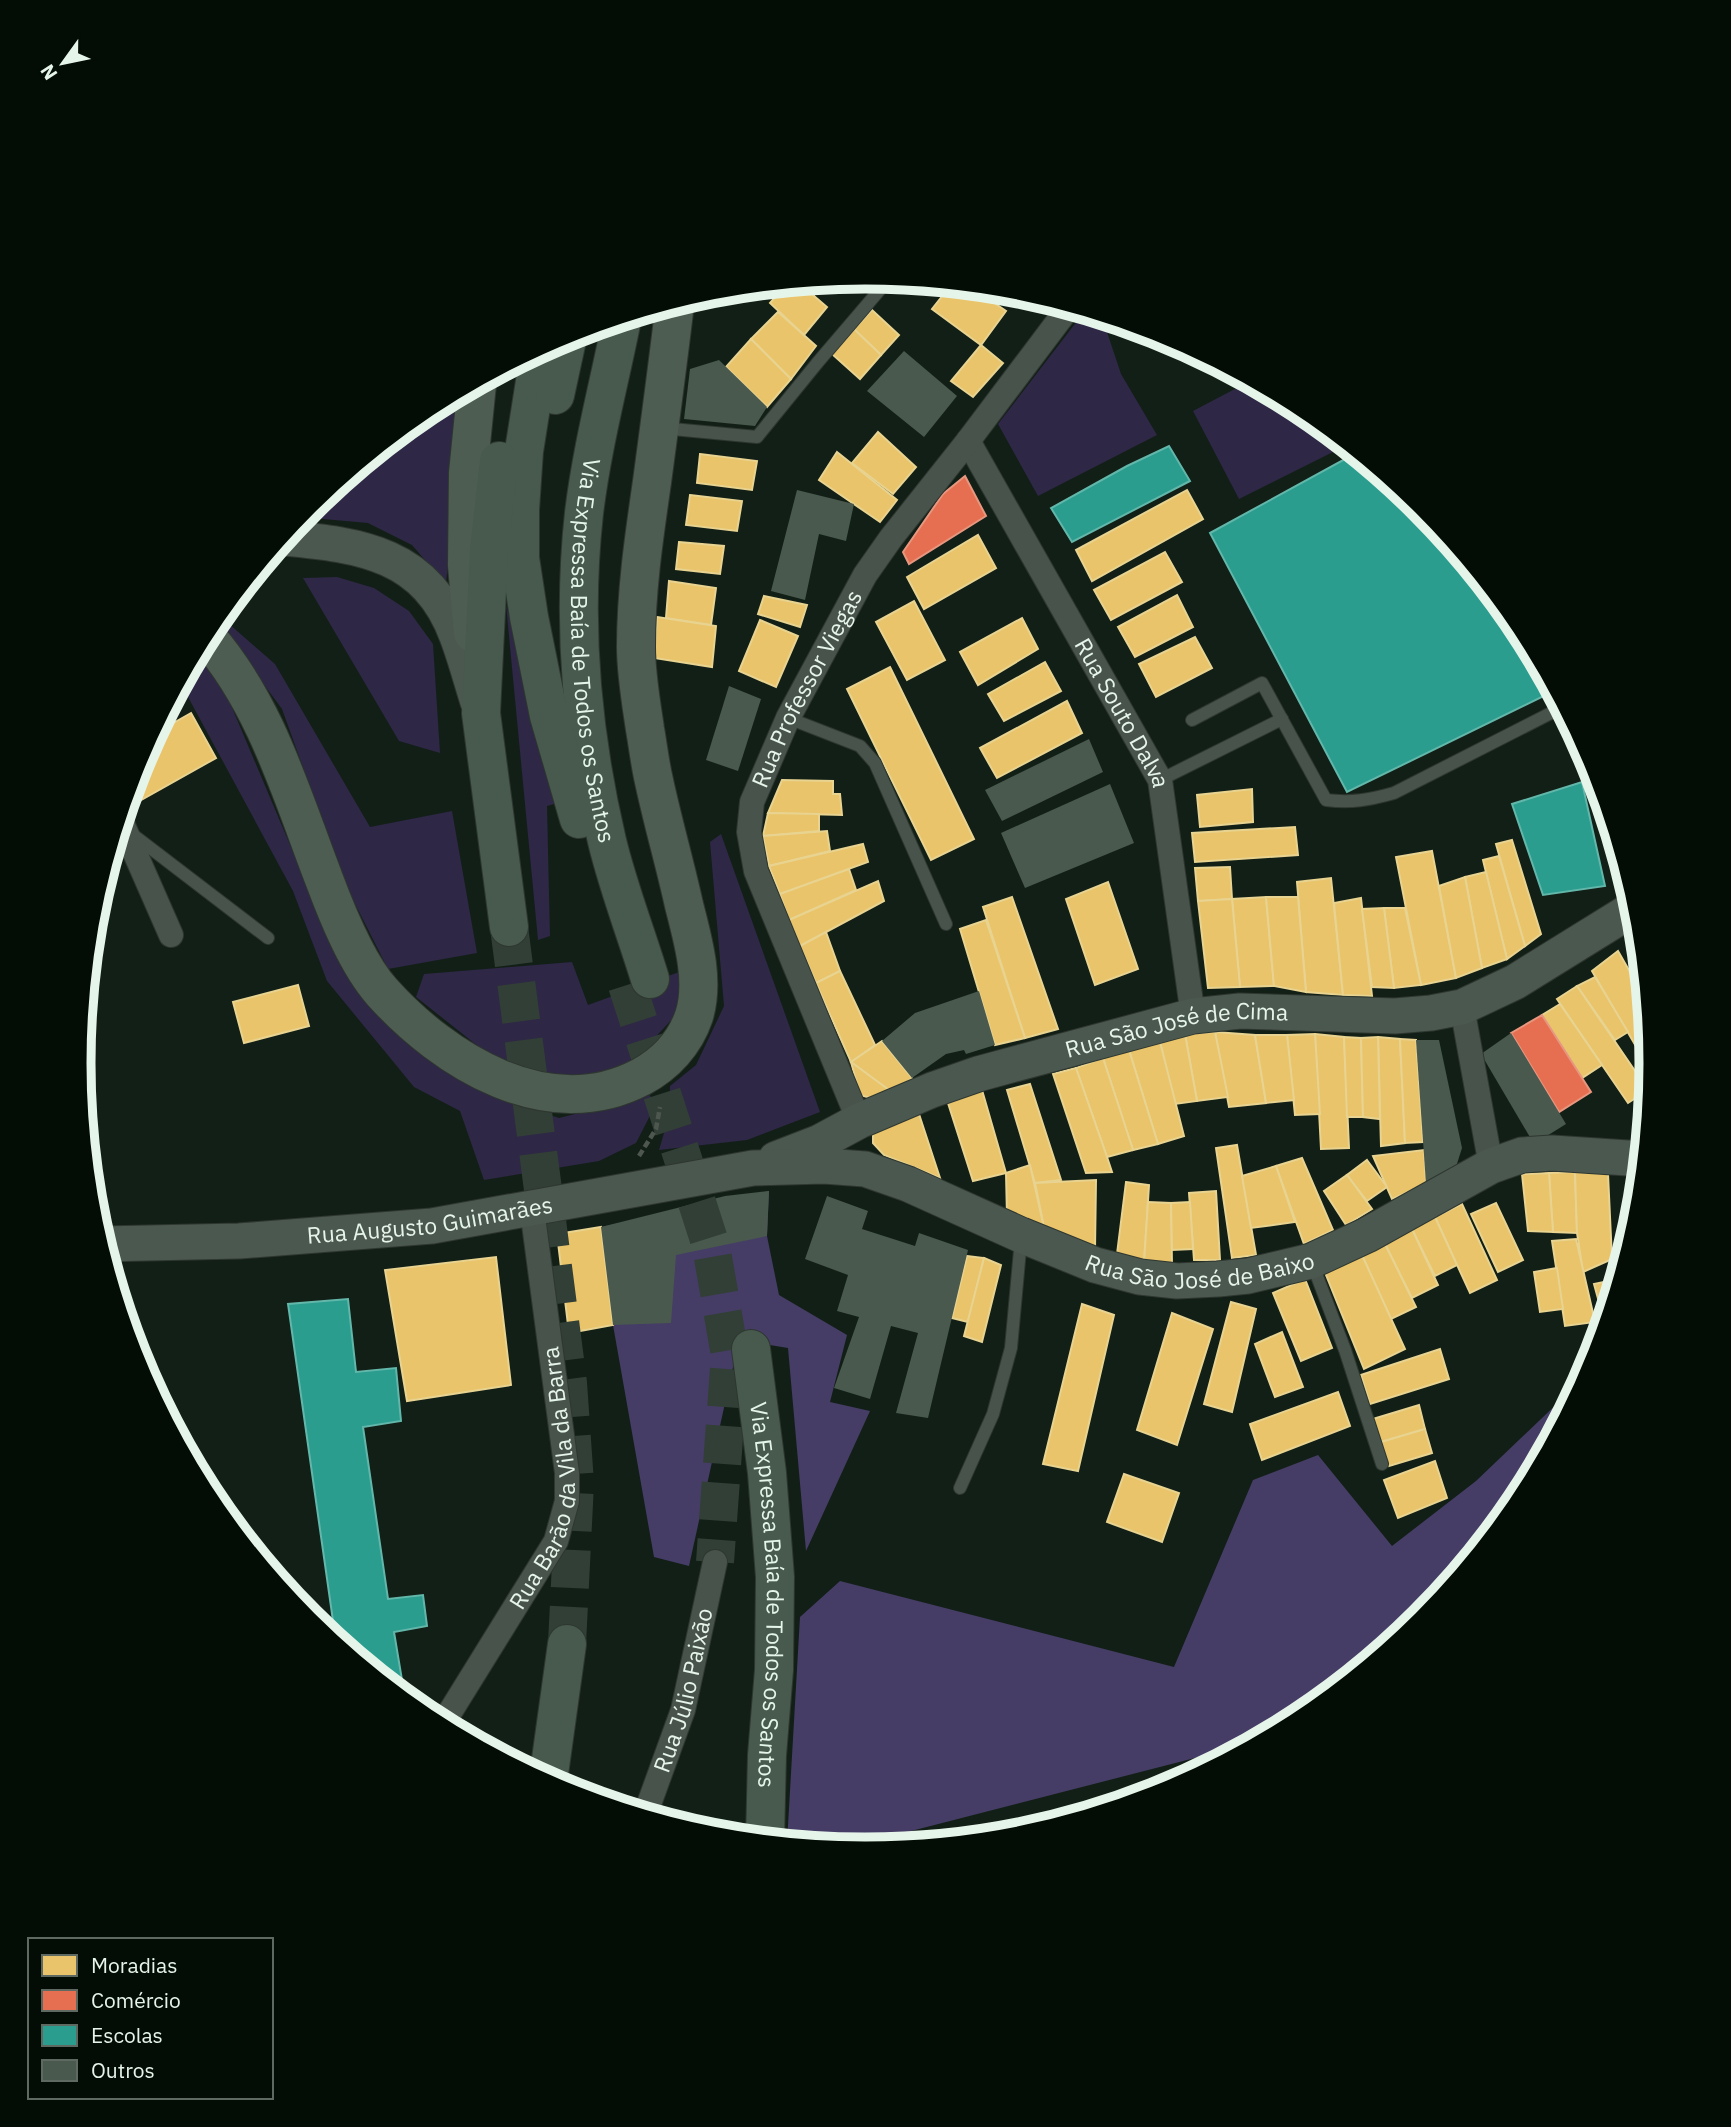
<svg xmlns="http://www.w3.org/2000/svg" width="1731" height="2127" font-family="'IBM Plex Sans',sans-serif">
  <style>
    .green { fill: #2e2746 }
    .forest { fill: #453d65 }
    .homes { fill: #e9c46a; stroke: #e8d390; stroke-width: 2 }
    .shops { fill: #e76f51; stroke: #e7977f; stroke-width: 2 }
    .schools { fill: #2a9d8f; stroke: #62b7aa; stroke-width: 2 }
    .building { fill: #49594e }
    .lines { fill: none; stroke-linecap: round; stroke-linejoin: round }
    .highway-tunnel { stroke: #323f36; stroke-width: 38; stroke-dasharray: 38 19; stroke-linecap: butt }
    .lane-casing { stroke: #2e3730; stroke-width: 14 }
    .street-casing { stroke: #2e3730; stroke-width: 26 }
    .secondary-casing { stroke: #2e3730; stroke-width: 37 }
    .primary-casing { stroke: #2e3730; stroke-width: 40 }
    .highway-casing { stroke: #2e3730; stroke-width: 40 }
    .path { stroke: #4e5650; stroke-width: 4.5; stroke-dasharray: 7 3.5; stroke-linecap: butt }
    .lane { stroke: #48534c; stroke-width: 12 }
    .street { stroke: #48534c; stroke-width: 24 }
    .secondary { stroke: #4b584f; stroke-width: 35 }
    .primary { stroke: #4e5d52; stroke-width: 38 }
    .highway { stroke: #475a4d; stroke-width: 38 }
    .labels { text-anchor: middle; stroke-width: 7; stroke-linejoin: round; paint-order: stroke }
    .street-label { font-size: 23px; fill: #e6f5ea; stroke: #030c05 }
    .rim { fill: none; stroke: #e6f5ea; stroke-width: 9 }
  </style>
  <rect width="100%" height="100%" fill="#121f16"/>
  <g class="green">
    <path d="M1084,312L1102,317L1121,374L1157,435L1038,496L998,424Z"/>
    <path d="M1250,381L1303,410L1347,445L1239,499L1193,411Z"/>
    <path d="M464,390L446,584L412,545L368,523L301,517L309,507L429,409Z"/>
    <path d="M337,577L374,588L409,611L433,644L440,753L399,741L303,578Z"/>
    <path d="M506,605L565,801L547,806L550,936L538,940Z"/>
    <path d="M220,616L275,664L370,827L452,811L477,953L388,969L345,884L282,709L216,620Z"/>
    <path d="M198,651L222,684L335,951L499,1098L559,1118L650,1095L654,1108L636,1143L599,1161L484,1180L460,1111L414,1087L327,981L293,891L181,684Z"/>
    <path d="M721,834L820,1112L747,1140L659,1150L669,1116L670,1086L696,1065L724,1006L710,842Z"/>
    <path d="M572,962L588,1005L682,971L679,1012L630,1064L579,1078L503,1066L416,997L424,974Z"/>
  </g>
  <g class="forest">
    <path d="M769,1191L767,1236L779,1295L847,1335L830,1402L870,1411L806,1551L788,1348L739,1340L689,1566L654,1557L613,1325L601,1227Z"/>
    <path d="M1588,1374L1519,1501L1422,1620L1302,1718L1257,1742L845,1848L787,1843L800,1617L840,1581L1174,1667L1253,1480L1318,1455L1392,1546L1476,1481Z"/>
  </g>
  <g class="homes">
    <path d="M825,281L814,295L800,283Z"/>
    <path d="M799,283L827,307L804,335L770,303L787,284Z"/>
    <path d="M951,285L971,287L1006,311L981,345L932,309Z"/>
    <path d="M872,310L899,335L881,355L854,329Z"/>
    <path d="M778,312L816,346L791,379L751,339Z"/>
    <path d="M854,329L881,355L860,379L832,354Z"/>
    <path d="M751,339L791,379L767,407L726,367Z"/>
    <path d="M981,345L1003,363L973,397L951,381Z"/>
    <path d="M878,432L916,467L893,494L852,463Z"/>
    <path d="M837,452L897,500L880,522L819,480Z"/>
    <path d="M700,454L757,461L752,490L697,483Z"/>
    <path d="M1187,490L1203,519L1092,581L1076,550Z"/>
    <path d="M690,495L742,501L737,531L686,525Z"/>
    <path d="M978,535L996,568L924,609L907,577Z"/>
    <path d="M679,542L724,546L720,574L676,569Z"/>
    <path d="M1165,552L1182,582L1111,620L1094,590Z"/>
    <path d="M669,581L716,588L711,625L666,618Z"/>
    <path d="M1177,595L1193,627L1135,657L1118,627Z"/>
    <path d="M764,596L807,605L800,627L758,614Z"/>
    <path d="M914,601L945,660L907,680L876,622Z"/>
    <path d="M657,617L716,626L712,667L654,658Z"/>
    <path d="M1022,618L1038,649L978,685L960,652Z"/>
    <path d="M760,620L798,636L776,687L739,671Z"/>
    <path d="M1195,637L1212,668L1156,697L1139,664Z"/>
    <path d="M1045,662L1061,691L1004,721L988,694Z"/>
    <path d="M890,667L974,839L931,860L847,689Z"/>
    <path d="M1067,701L1082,733L997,778L980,748Z"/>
    <path d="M191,713L216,758L136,803L130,792L139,762L154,734Z"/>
    <path d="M782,780L833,781V794H840L842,815L768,813Z"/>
    <path d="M1252,789L1253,822L1200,827L1197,795Z"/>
    <path d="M768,813L819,814V831L763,836Z"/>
    <path d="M1295,827L1298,855L1195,862L1192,833Z"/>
    <path d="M827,831L830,851L769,866L763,836Z"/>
    <path d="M1512,840L1541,934L1525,946L1496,844Z"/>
    <path d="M863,844L868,862L780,894L769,866Z"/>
    <path d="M1432,851L1456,978L1421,985L1396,857Z"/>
    <path d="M1499,856L1525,946L1507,959L1483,860Z"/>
    <path d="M1230,867L1232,899L1198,901L1195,868Z"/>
    <path d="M849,869L856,890L789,920L780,894Z"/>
    <path d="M1486,872L1507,959L1482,968L1465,877Z"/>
    <path d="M1465,877L1482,968L1456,978L1439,886Z"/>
    <path d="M1331,878L1343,995L1306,992L1297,882Z"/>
    <path d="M878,881L884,901L800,946L789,920Z"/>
    <path d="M1108,882L1138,969L1095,985L1066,899Z"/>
    <path d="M1012,897L1058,1029L1025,1038L983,907Z"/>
    <path d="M1266,897L1274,986L1240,987L1232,899Z"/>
    <path d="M1266,897H1298L1306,992L1274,986Z"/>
    <path d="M1361,898L1372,996L1343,995L1334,903Z"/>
    <path d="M1232,899L1240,987L1208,988L1198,901Z"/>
    <path d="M1384,908H1405L1421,985L1394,988Z"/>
    <path d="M1384,908L1394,988L1372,987L1362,909Z"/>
    <path d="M986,920L1025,1038L995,1045L960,929Z"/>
    <path d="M826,932L840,971L816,983L800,946Z"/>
    <path d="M1618,951L1646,1000L1651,1072L1592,971Z"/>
    <path d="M1641,951L1643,968L1634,956Z"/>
    <path d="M840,971L875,1045L851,1062L816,983Z"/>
    <path d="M1595,977L1628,1032L1615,1040L1577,986Z"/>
    <path d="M298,985L309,1026L244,1043L233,1002Z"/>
    <path d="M1577,986L1648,1090L1628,1103L1557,999Z"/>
    <path d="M1560,1004L1602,1065L1582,1078L1542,1015Z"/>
    <path d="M1215,1032L1255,1035L1266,1103L1229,1107Z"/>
    <path d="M1215,1032L1228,1097L1197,1101L1185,1034Z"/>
    <path d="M1185,1034L1197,1101L1175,1104L1160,1042Z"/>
    <path d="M1315,1034L1344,1037L1349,1148L1321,1149Z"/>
    <path d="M1315,1034L1320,1114L1295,1115L1287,1035Z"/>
    <path d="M1255,1035H1287L1294,1100L1266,1103Z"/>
    <path d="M1344,1037L1361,1038L1363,1117H1347Z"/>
    <path d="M1378,1037L1400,1039L1405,1143L1381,1146Z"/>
    <path d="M1378,1037L1380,1119L1363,1117L1361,1038Z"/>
    <path d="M1400,1039L1416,1040L1423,1142L1405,1143Z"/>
    <path d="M882,1041L912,1078L893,1093L851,1062Z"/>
    <path d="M1160,1042L1184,1136L1158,1144L1129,1050Z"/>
    <path d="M1129,1050L1158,1144L1133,1150L1103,1058Z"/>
    <path d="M1103,1058L1133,1150L1107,1157L1076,1068Z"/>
    <path d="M851,1062L893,1093L881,1101L860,1095Z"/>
    <path d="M1076,1068L1107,1157L1112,1172L1086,1173L1053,1074Z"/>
    <path d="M1030,1084L1061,1180L1035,1183L1007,1090Z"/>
    <path d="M982,1090L1006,1173L973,1181L948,1103Z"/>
    <path d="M918,1111L940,1178L884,1155L873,1143V1126Z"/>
    <path d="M1237,1145L1256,1255L1232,1258L1216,1148Z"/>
    <path d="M1424,1150L1426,1184L1392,1199L1373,1156Z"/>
    <path d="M1302,1158L1333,1230L1304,1244L1276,1166Z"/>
    <path d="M1367,1160L1387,1187L1367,1201L1347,1175Z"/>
    <path d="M1030,1165L1045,1232L1007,1217L1006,1173Z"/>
    <path d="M1276,1166L1295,1222L1251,1228L1242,1176Z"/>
    <path d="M1575,1172L1577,1233L1553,1232L1549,1173Z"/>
    <path d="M1575,1172L1608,1174L1612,1259L1583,1272L1577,1233Z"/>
    <path d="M1549,1173L1553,1232L1528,1231L1522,1174Z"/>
    <path d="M1347,1175L1372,1209L1346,1225L1324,1191Z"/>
    <path d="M1096,1180L1095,1250L1045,1232L1035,1183Z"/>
    <path d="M1126,1182L1149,1185L1144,1263L1117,1254Z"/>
    <path d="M1216,1191L1220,1260H1194L1189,1193Z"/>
    <path d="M1148,1202L1171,1203L1172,1265L1144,1263Z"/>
    <path d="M1190,1202L1193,1249L1172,1250L1171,1203Z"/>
    <path d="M1496,1203L1523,1260L1498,1272L1471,1214Z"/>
    <path d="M1462,1204L1497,1280L1470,1293L1435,1217Z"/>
    <path d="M1435,1217L1457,1265L1435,1276L1412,1229Z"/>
    <path d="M601,1227L613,1325L569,1333L557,1234Z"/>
    <path d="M1412,1229L1438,1285L1412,1298L1384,1242Z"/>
    <path d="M1576,1239L1595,1322L1565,1326L1552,1241Z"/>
    <path d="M1384,1242L1416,1307L1391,1319L1361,1253Z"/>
    <path d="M1361,1253L1405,1349L1364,1369L1324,1270Z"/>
    <path d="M967,1256L984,1258L968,1322L952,1318Z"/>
    <path d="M496,1257L511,1385L407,1401L385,1270Z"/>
    <path d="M984,1258L1001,1265L982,1342L964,1336Z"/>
    <path d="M1557,1268L1563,1309L1540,1312L1534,1272Z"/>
    <path d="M1305,1279L1332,1348L1301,1361L1273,1293Z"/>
    <path d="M1618,1279L1605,1324L1594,1284Z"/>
    <path d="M1231,1302L1256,1309L1232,1412L1204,1404Z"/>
    <path d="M1082,1304L1114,1315L1078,1471L1043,1464Z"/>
    <path d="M1172,1313L1213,1329L1177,1445L1137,1430Z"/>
    <path d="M1282,1332L1303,1387L1275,1397L1255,1344Z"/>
    <path d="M1440,1349L1449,1379L1370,1404L1361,1375Z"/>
    <path d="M1338,1392L1350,1426L1262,1460L1250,1424Z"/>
    <path d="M1419,1405L1425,1429L1381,1442L1373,1419Z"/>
    <path d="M1425,1429L1432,1453L1389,1466L1381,1442Z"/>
    <path d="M1435,1461L1447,1498L1398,1518L1384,1480Z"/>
    <path d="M1124,1474L1179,1493L1162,1542L1107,1522Z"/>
  </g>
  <g class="shops">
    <path d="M984,288L1013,291L1004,303Z"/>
    <path d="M965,476L986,516L909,564L903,552L943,494Z"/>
    <path d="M1542,1015L1591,1092L1559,1112L1511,1033Z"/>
  </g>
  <g class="schools">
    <path d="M1169,446L1190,481L1072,542L1051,508L1127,466Z"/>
    <path d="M1356,453L1422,507L1520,627L1554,691L1347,792L1210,533Z"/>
    <path d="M1582,782L1605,886L1543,895L1512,804Z"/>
    <path d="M348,1299L356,1372L396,1368L401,1421L363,1427L388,1599L423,1595L427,1626L394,1632L405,1698L336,1642L288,1304Z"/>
  </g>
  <g class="building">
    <path d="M904,351L957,396L924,437L867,391Z"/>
    <path d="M719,360L767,407L755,426L684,419L690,369Z"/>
    <path d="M797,490L854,504L846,541L819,534L805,600L771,591Z"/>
    <path d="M729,686L761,699L738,771L706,760Z"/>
    <path d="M1089,739L1103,772L1002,821L985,790Z"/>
    <path d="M1110,784L1134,843L1025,888L1001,833Z"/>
    <path d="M979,991L995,1045L966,1054L964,1050L946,1054L912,1078L882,1041L915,1013Z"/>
    <path d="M1511,1033L1566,1124L1534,1144L1481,1054Z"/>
    <path d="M1416,1040H1439L1462,1148L1455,1170L1426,1184Z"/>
    <path d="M769,1191L767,1236L676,1255L671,1323L613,1325L601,1227L725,1196Z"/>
    <path d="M827,1196L868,1211L862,1229L915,1246L919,1233L968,1250L928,1418L896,1413L918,1333L891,1326L870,1399L834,1388L859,1317L837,1311L848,1275L805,1259Z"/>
  </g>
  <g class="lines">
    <g class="highway-tunnel">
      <path d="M509,927L568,1383L575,1483L567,1644"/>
      <path d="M627,985L711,1246L730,1355L715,1562"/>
    </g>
    <g class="lane-casing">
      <g id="lane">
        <path d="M662,428L757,437L818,362L889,279"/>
        <path d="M788,718L860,746L875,763L946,924"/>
        <path d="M1192,720L1262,683L1326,800C1352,803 1369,800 1394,793L1553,712"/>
        <path d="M1160,780L1282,719"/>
        <path d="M132,834L268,938"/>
        <path d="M1312,1263L1345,1350L1382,1464"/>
        <path d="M960,1488L993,1414L1011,1348L1021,1239"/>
      </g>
    </g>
    <g class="street-casing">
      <g id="street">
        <path id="s1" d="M968,441L1160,780L1193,1016"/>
        <path d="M121,821L171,935"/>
        <path d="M1462,1007L1491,1166"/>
        <path id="s2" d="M859,1121L756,871L749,832L752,802L788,718L865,575L891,538L968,441L1069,307"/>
        <path id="s3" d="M442,1725L556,1541L567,1501V1473L532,1209"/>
        <path id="s4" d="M645,1815L683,1710L715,1562"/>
      </g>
    </g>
    <g class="secondary-casing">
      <g id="secondary">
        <path d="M284,538C361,545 427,554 457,636C465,657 471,680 478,702"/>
        <path id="s5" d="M776,1159L820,1142L859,1121L932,1090L978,1074L1193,1016L1240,1011L1395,1016L1431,1013L1462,1007L1515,982L1636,907"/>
        <path id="s6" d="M102,1244L239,1241L432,1226L753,1168L824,1166L865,1169L908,1184L1021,1235L1095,1265L1140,1277L1177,1281L1218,1279L1248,1276L1311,1261L1367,1235L1491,1166L1522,1155L1552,1153L1643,1159"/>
      </g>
    </g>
    <g class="primary-casing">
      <g id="primary">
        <path d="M473,633L467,565L468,473L477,384"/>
        <path d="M206,636C266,704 292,796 324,879C337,914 357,964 382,992C444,1061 548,1126 641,1077C665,1064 685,1043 694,1016C705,981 693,940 684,905C675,864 663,823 654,781C650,764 648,746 645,729C641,702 636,674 636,647C636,591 644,537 652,482C660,422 668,363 675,303"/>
      </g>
    </g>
    <g class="highway-casing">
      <g id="highway">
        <path id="s7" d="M622,319C609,384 592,447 584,513C572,622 582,735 607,841C618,887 636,933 650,979"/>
        <path d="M540,350L524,451L520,510V558L529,617L549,716L579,819"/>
        <path d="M555,395L568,335"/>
        <path d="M499,461L489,550L481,713L509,927"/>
        <path id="s8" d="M751,1349L767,1473L775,1577L774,1670L767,1755L765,1840"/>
        <path d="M548,1781L567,1644"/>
      </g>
    </g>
    <path class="path" d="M639,1156L656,1129L660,1107"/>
    <use href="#lane" class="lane"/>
    <use href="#street" class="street"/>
    <use href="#secondary" class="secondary"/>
    <use href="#primary" class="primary"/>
    <use href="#highway" class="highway"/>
  </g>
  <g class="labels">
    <g class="street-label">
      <text dy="8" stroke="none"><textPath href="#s7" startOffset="336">Via Expressa Baía de Todos os Santos</textPath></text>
      <text dy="8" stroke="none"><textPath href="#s2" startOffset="466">Rua Professor Viegas</textPath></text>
      <text dy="8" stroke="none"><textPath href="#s1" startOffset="313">Rua Souto Dalva</textPath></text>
      <text dy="8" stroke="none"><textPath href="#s5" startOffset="424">Rua São José de Cima</textPath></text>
      <text dy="8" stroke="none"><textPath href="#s6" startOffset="329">Rua Augusto Guimarães</textPath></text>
      <text dy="8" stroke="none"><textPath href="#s6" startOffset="1125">Rua São José de Baixo</textPath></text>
      <text dy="8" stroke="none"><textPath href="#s3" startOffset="276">Rua Barão da Vila da Barra</textPath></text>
      <text dy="8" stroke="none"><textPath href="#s8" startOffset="247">Via Expressa Baía de Todos os Santos</textPath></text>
      <text dy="8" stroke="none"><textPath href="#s4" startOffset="131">Rua Júlio Paixão</textPath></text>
    </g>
  </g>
  <path d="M0 0H1731V2127H0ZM91 1063a774 774 0 1 1 1548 0a774 774 0 1 1-1548 0Z" fill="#030c05" fill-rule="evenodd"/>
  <path class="rim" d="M91 1063a774 774 0 1 1 1548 0a774 774 0 1 1-1548 0Z"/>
  <rect x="28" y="1938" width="245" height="161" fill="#030c05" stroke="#5e6961" stroke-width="2"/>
  <rect x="42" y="1955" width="35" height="21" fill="#e9c46a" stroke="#5e6961" stroke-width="2"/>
  <text x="91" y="1973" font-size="21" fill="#e6f5ea">Moradias</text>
  <rect x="42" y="1990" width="35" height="21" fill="#e76f51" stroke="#5e6961" stroke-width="2"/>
  <text x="91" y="2008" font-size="21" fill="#e6f5ea">Comércio</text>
  <rect x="42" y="2025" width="35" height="21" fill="#2a9d8f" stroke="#5e6961" stroke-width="2"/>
  <text x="91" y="2043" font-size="21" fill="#e6f5ea">Escolas</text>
  <rect x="42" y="2060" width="35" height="21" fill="#49594e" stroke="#5e6961" stroke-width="2"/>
  <text x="91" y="2078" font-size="21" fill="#e6f5ea">Outros</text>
  <g transform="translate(63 63) rotate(237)" stroke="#030c05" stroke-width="5" paint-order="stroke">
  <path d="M0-5L12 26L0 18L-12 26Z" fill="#e6f5ea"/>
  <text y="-10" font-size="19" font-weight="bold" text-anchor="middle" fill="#e6f5ea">N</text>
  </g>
</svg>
